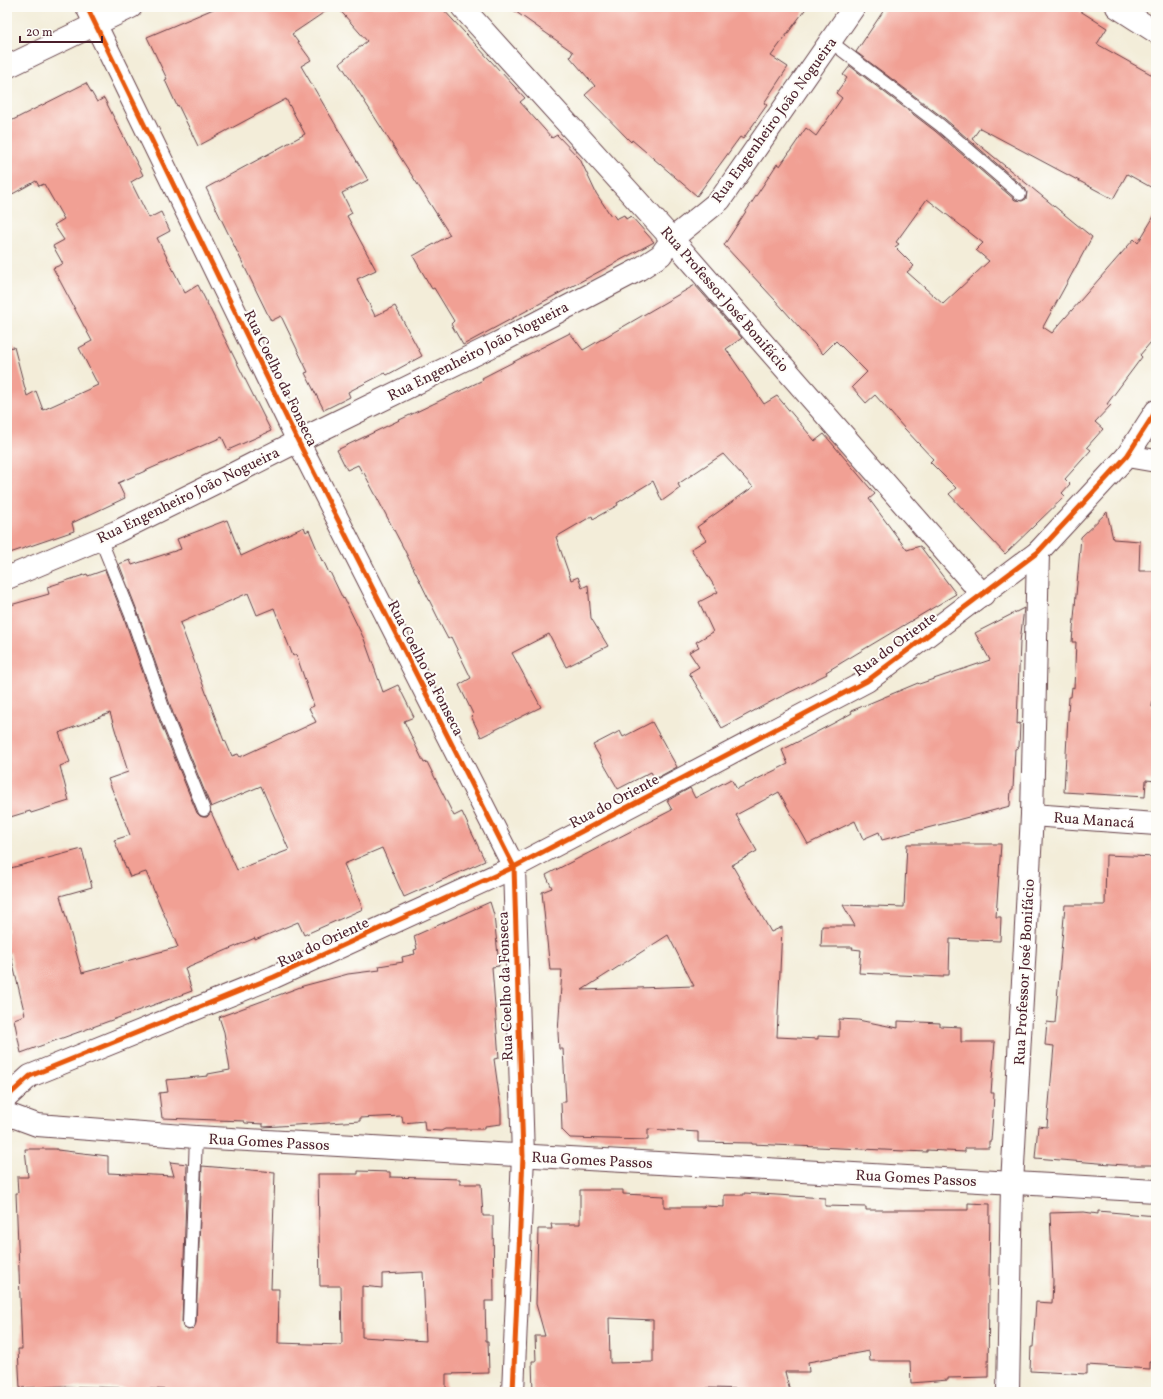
<svg xmlns="http://www.w3.org/2000/svg" width="1163" height="1399" font-family="Vollkorn,serif">
  <style>
    .building { fill: #f1a094; fill-rule: evenodd }
    .lines { fill: none; stroke-linecap: round; stroke-linejoin: round }
    .lane-casing { stroke: #633e45; stroke-width: 14 }
    .street-casing { stroke: #633e45; stroke-width: 24 }
    .lane { stroke: #fff; stroke-width: 12 }
    .street { stroke: #fff; stroke-width: 22 }
    .cycleway-casing { stroke: #fdfcf7; stroke-width: 8 }
    .cycleway { stroke: #e8590c; stroke-width: 5 }
    .labels { text-anchor: middle; stroke-width: 4; stroke-linejoin: round; paint-order: stroke }
    .street-label { font-size: 15px; fill: #4a1f2b; stroke: #fdfcf7 }
  </style>
  <rect width="100%" height="100%" fill="#fdfcf7"/>
  <filter id="ink" filterUnits="userSpaceOnUse"><feTurbulence type="fractalNoise" baseFrequency=".025" numOctaves="2"/><feDisplacementMap in="SourceGraphic" scale="8" xChannelSelector="R" yChannelSelector="G"/><feConvolveMatrix kernelMatrix="1 2 1 2 8 2 1 2 1" color-interpolation-filters="sRGB"/></filter>
  <filter id="wash" filterUnits="userSpaceOnUse"><feTurbulence type="fractalNoise" baseFrequency=".012" numOctaves="4" result="noise"/><feDisplacementMap in="SourceGraphic" scale="16" xChannelSelector="R" yChannelSelector="G"/><feGaussianBlur stdDeviation="0.9" result="paint"/><feColorMatrix in="noise" values="0 0 0 0 0 0 0 0 0 0 0 0 0 0 0 0 0 1.4 0 .05"/><feComposite in="paint" operator="in"/></filter>
  <g filter="url(#wash)">
    <rect width="100%" height="100%" fill="#f3edd9"/>
    <g id="blocks">
      <g class="building">
        <path d="M218,7H332L292,34L311,60L301,66L368,180L342,193L352,213L347,216L376,270L357,279L375,316L395,306L422,356L387,375L385,373L348,392L350,397L324,410L305,373L308,372L281,316L271,321L206,188L305,134L286,99L198,146L178,105L177,106L165,80L167,79L147,37Z"/>
        <path d="M337,7H441L525,98L520,102L552,138L557,135L580,159L596,193L611,216L613,214L616,219L624,215L626,219L631,216L654,242L463,345L451,324L454,321L434,288L432,289L413,256L450,235L340,63L367,41Z"/>
        <path d="M509,7H807L771,56L788,67L764,103L767,105L743,139L740,137L697,196L632,140L631,142L585,95L595,86L570,57L573,52Z"/>
        <path d="M886,7H1074L1107,28L1097,44L1156,77V190L1127,174L1113,199L980,128L972,139L1092,237L1043,327L1052,333L1134,239L1138,243L1156,213V336L1140,355L1142,357L1107,404L1111,405L1095,422L1103,429L1087,447L1091,450L1065,479L1070,484L1062,493L1065,496L1005,554L949,494L956,488L930,462L933,459L905,429L875,395L866,403L852,387L867,372L836,341L823,354L775,300L724,245L777,164L780,166L806,128L816,136L842,98L836,93L847,78L843,75L850,66L935,131L1015,200L1022,201L1026,199L1027,192L1025,188L945,119L856,52ZM927,199L983,243L976,250L989,261L943,304L907,272L914,266L895,247L899,244L896,242Z"/>
        <path d="M86,83L97,102L104,98L143,175L131,182L149,218L161,212L170,231L157,238L185,293L198,285L271,431L228,450L222,437L118,483L125,498L72,523L74,531L7,554V348L14,347L27,396L36,391L43,410L98,385L79,348L92,341L53,268L63,264L53,246L64,240L54,225L64,219L44,184L39,186L36,181L7,197V123Z"/>
        <path d="M695,285L742,338L726,349L764,404L777,396L815,441L824,434L875,494L869,499L907,550L920,546L956,594L826,672L827,674L776,699L722,728L689,673L699,667L689,652L699,647L696,642L713,632L699,602L718,592L691,549L706,540L697,527L753,487L723,454L678,484L680,488L662,501L653,481L617,503L618,505L593,519L592,516L556,537L571,580L578,577L582,588L588,585L591,618L608,646L566,667L549,634L512,653L541,707L481,737L471,716L473,714L459,685L471,678L451,637L448,639L438,620H439L404,549L364,473L363,474L358,465L347,470L337,450L483,380L482,378L570,333L583,350Z"/>
        <path d="M1107,512L1113,539L1140,541L1139,571H1156V679L1152,707H1156V781L1146,780L1145,797L1064,792L1069,697H1071L1072,687L1074,688L1076,642H1072L1073,630L1081,537Z"/>
        <path d="M227,520L241,556L304,527L306,532L309,530L322,561L323,560L329,573L330,572L343,599L344,598L364,639L383,692L398,685L414,717L404,721L424,763L427,762L454,816L462,812L485,861L404,897L382,848L344,864L363,909L304,935L298,922L255,940V938L185,968L192,991L21,1053L14,1019L25,1015L10,952L7,953V869L82,849L92,887L60,896L82,973L178,947L146,872L130,877L114,840L130,835L108,779L128,772L110,713L59,733L70,762L60,766L69,801L31,813L30,811L7,818V606L49,594L47,587L87,574L88,576L105,570L124,618L160,722L197,813L200,816L203,817H207L211,812L237,870L289,850L261,786L211,807L174,716L138,613L119,564L130,560L132,565L181,549L177,539ZM248,593L257,615L274,608L293,656L296,654L314,706L309,708L316,722L240,757L238,754L232,756L225,740L224,741L180,623Z"/>
        <path d="M1024,608L1020,642L1017,724L1020,723L1019,747L1015,749L1013,789L1011,790L1010,806L882,840L879,832L863,839L855,821L808,844L779,792L736,815L757,851L732,865L771,932L782,927L777,1037L818,1039V1036L839,1037V1019L858,1020L898,1028V1021L940,1023V1026L961,1027V1042H995L991,1093H994L993,1113L991,1141H989V1148H965V1152L927,1150V1152L752,1144V1143L698,1142V1132L648,1129V1140L570,1138L562,1130L561,1102H566L563,1049H559L558,1033L562,970H550L542,892L552,888L546,875L672,810L667,801L690,788L695,798L731,779L737,789L788,764L782,750L834,723L852,713L851,711L918,683L919,684L990,660L975,633ZM668,935L694,986L582,990Z"/>
        <path d="M652,722L677,767L655,779L651,772L618,789L593,745L620,731L623,737Z"/>
        <path d="M907,844H1001L996,917H1001L1000,941L950,939L949,975H943V977L859,973L861,950L852,949L853,947H821L822,926H855L843,905L904,907Z"/>
        <path d="M1106,855L1156,857V1165H1124L1035,1158L1038,1126L1047,1127L1054,1046L1045,1045L1047,1022L1055,1023L1065,905H1105Z"/>
        <path d="M490,902L494,915L499,966L492,967L499,1058L494,1059L501,1109V1124L485,1126V1129H445L441,1131L425,1130L424,1121L403,1123L402,1116L360,1118V1121L263,1127V1124L245,1123L244,1121L162,1118L159,1093L168,1092L166,1080L208,1076V1074L230,1070L224,1032L219,1017L303,986L348,974L380,970L379,966L403,962L402,957L415,954L414,950L417,949L414,936Z"/>
        <path d="M25,1149H57V1150L108,1156V1173L174,1176L170,1162L187,1164L182,1323L183,1327L188,1330L193,1329L196,1323L202,1166L275,1172L271,1289H279L278,1343L342,1345L341,1286H320L318,1174H358V1171L390,1172V1177L460,1179V1184H481L483,1216H493L494,1301H485L486,1341H488L489,1373L446,1374V1392H282V1390H236V1392L63,1386L20,1388L18,1349H22L16,1193H18L17,1177H28ZM423,1272L426,1341L362,1337V1286L382,1288V1274Z"/>
        <path d="M580,1190H623V1194L664,1196V1207H704V1206L724,1207V1195H744V1193L825,1198V1206L866,1207V1210H968V1203L990,1204L988,1377L948,1378V1380L911,1383L910,1361H870L869,1351L808,1362L809,1372H785L790,1391L749,1392V1389L707,1388L708,1392H533L532,1361H536L535,1336H545L536,1304L538,1229H552L551,1224H580ZM609,1318L653,1320V1362L610,1363Z"/>
        <path d="M1098,1211L1156,1216V1362H1150V1369L1087,1365V1374L1030,1371L1031,1347H1033L1036,1302L1052,1303L1053,1281L1050,1213L1084,1212L1098,1214Z"/>
      </g>
    </g>
  </g>
  <g filter="url(#ink)">
    <use href="#blocks" fill-opacity="0" stroke="#633e45" stroke-width="1"/>
    <g class="lines">
      <g class="lane-casing">
        <g id="lane">
          <path d="M831,42L940,125L1020,194"/>
          <path d="M100,538L131,615L167,719L204,810"/>
          <path d="M189,1323L196,1137"/>
        </g>
      </g>
      <g class="street-casing">
        <g id="street">
          <path d="M87,7L298,441L514,867L523,1156L513,1392"/>
          <path d="M462,7L672,239L983,595"/>
          <path d="M1117,7L1156,32"/>
          <path d="M7,67L131,7"/>
          <path d="M1127,456L1156,461"/>
          <path d="M7,578L116,532L227,477L298,441L498,343L638,270L661,255L672,239L720,200L854,7"/>
          <path d="M1032,815L1156,824"/>
          <path d="M7,1097L30,1076L274,977L514,867L867,681L1038,552L1127,456L1156,411"/>
          <path d="M7,1114L37,1125L196,1137L1156,1191"/>
          <path d="M1008,1392L1012,1184L1032,815L1038,552"/>
        </g>
      </g>
      <use href="#lane" class="lane"/>
      <use href="#street" class="street"/>
      <g class="cycleway-casing">
        <g id="cycleway">
          <path d="M87,7L298,441L514,867L523,1156L513,1392"/>
          <path d="M7,1097L30,1076L274,977L514,867L867,681L1038,552L1127,456L1156,411"/>
        </g>
      </g>
      <use href="#cycleway" class="cycleway"/>
    </g>
  </g>
  <g class="labels">
    <g class="street-label">
      <text transform="translate(774 120) rotate(-54)" y="5">Rua Engenheiro João Nogueira</text>
      <text transform="translate(725 299) rotate(49)" y="5">Rua Professor José Bonifácio</text>
      <text transform="translate(478 351) rotate(-27)" y="5">Rua Engenheiro João Nogueira</text>
      <text transform="translate(281 378) rotate(64)" y="5">Rua Coelho da Fonseca</text>
      <text transform="translate(188 495) rotate(-26)" y="5">Rua Engenheiro João Nogueira</text>
      <text transform="translate(895 644) rotate(-36)" y="5">Rua do Oriente</text>
      <text transform="translate(426 668) rotate(63)" y="5">Rua Coelho da Fonseca</text>
      <text transform="translate(614 801) rotate(-28)" y="5">Rua do Oriente</text>
      <text transform="translate(1094 820) rotate(4)" y="5">Rua Manacá</text>
      <text transform="translate(323 942) rotate(-25)" y="5">Rua do Oriente</text>
      <text transform="translate(1024 972) rotate(-87)" y="5">Rua Professor José Bonifácio</text>
      <text transform="translate(505 986) rotate(-92)" y="5">Rua Coelho da Fonseca</text>
      <text transform="translate(269 1142) rotate(3)" y="5">Rua Gomes Passos</text>
      <text transform="translate(592 1160) rotate(3)" y="5">Rua Gomes Passos</text>
      <text transform="translate(916 1178) rotate(3)" y="5">Rua Gomes Passos</text>
    </g>
  </g>
  <rect width="1163" height="1399" fill="none" stroke="#fdfcf7" stroke-width="24"/>
  <path d="M20 36v6h82v-6" fill="none" stroke="#4a1f2b" stroke-width="2"/>
  <text x="26" y="36" font-size="12" fill="#4a1f2b" stroke="#fdfcf7" stroke-width="3" paint-order="stroke">20 m</text>
</svg>
